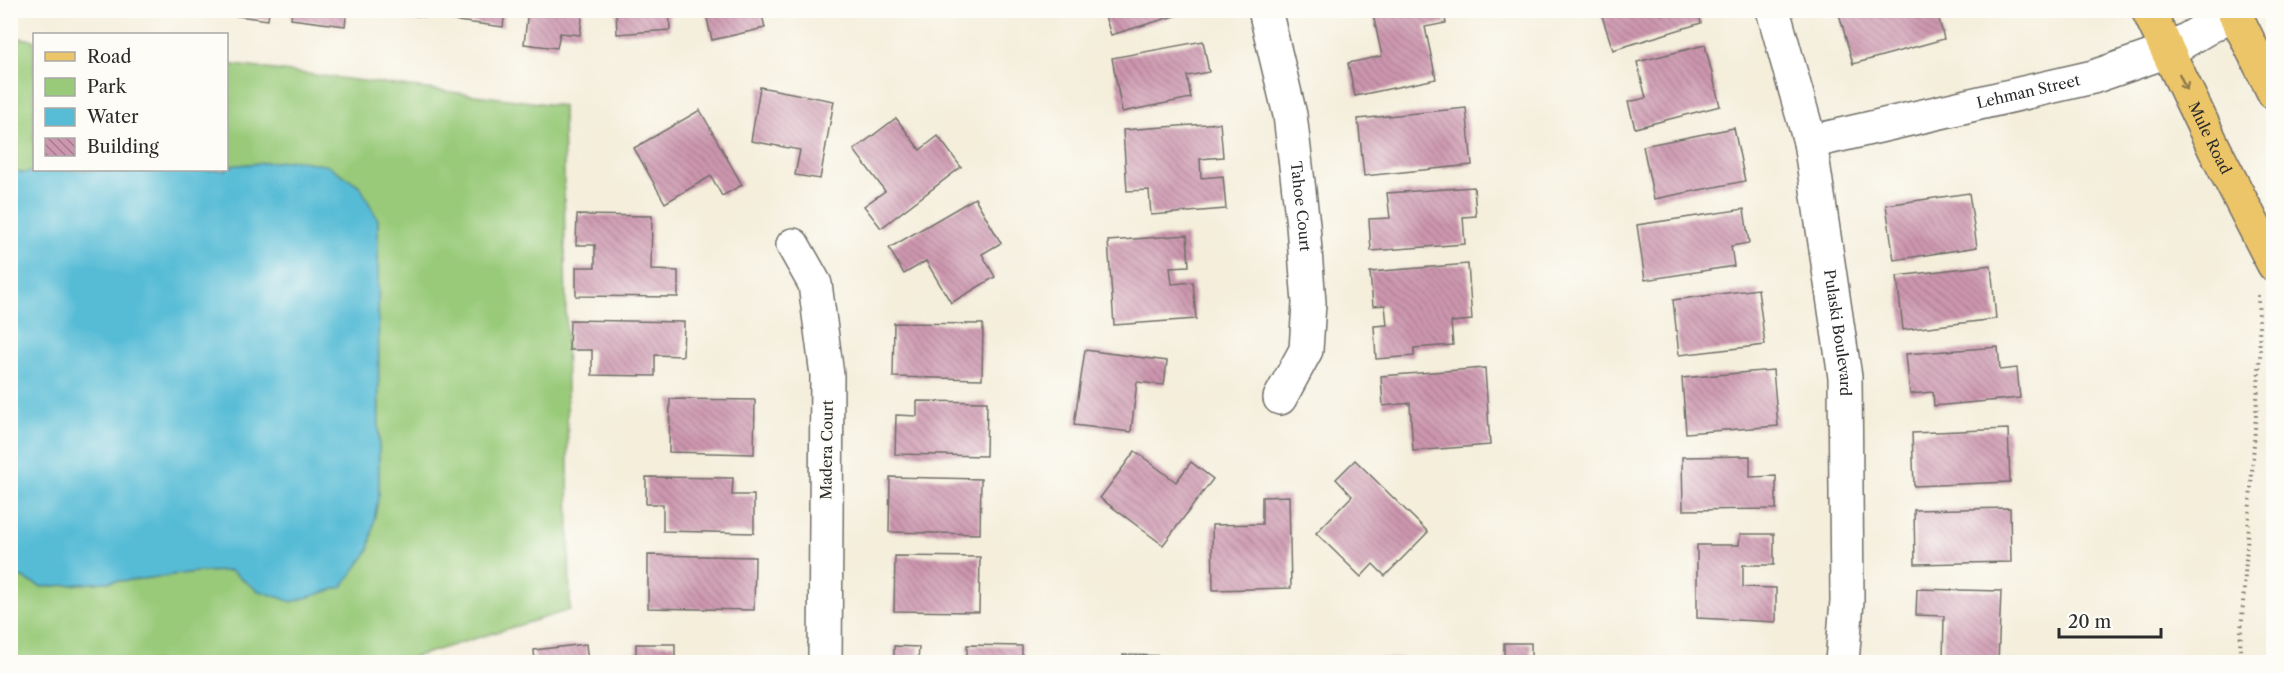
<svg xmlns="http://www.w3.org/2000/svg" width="2284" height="673" font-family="'Libre Caslon Text',serif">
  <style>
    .green { fill: #99ca79; stroke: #627a52; stroke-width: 1.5 }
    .water { fill: #57bcd6; stroke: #417480; stroke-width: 1.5 }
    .building { fill: url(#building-back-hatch) }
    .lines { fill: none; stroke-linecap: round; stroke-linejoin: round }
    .minor-casing { stroke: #716f69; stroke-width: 36 }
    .major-casing { stroke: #716f69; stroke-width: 36 }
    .path { stroke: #716f69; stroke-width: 4; stroke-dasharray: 1.5 4.5; stroke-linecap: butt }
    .minor { stroke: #fff; stroke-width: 33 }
    .major { stroke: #edc569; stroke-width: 33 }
    .oneway { stroke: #8c784a }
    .labels { text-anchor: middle; stroke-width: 4.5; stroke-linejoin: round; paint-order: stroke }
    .street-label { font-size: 15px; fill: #2b2b2b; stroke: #fdfcf7 }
  </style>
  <defs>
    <pattern id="building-back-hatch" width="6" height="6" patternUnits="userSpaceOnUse" patternTransform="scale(1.5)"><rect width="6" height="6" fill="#cd97af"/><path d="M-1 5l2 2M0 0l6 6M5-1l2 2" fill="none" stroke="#a77b8f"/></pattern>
  </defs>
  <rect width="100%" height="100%" fill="#fdfcf7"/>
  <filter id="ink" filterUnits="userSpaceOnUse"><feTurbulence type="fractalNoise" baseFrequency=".0167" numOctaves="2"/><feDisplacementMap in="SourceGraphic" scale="12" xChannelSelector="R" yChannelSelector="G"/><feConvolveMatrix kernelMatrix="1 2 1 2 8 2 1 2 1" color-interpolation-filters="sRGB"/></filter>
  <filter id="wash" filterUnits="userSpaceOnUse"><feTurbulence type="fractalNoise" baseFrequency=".008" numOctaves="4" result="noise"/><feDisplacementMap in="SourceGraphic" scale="24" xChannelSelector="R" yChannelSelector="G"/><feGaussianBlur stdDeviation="1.35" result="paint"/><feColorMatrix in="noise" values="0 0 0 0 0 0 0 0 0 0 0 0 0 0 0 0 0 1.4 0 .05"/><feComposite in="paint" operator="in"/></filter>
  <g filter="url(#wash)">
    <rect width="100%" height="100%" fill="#f4eedb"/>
    <g class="green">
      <path d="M10,37L34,40V170H39L23,173L11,170Z"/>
      <path d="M227,64L563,106L570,610L397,662H118L116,658L89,662H11V573L42,587L142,579L196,572L231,571L257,590L369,550L379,493L378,220L296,160L227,166Z"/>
    </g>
    <path class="water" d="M296,160L329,166L360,186L378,220L379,493L369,550L342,587L292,602L257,590L231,571L195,572L142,579L42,587L11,573V170L23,173L39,170H226L227,166Z"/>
    <g id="blocks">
      <g class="building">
        <path d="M214,10H269L268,20L214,13Z"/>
        <path d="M292,10H347L345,26L291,19Z"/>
        <path d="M372,10H425L424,17Z"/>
        <path d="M451,10H505L503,27L450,20Z"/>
        <path d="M528,10H583L580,35L560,33L557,48L524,44Z"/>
        <path d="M616,10H669L670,30L617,34Z"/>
        <path d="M705,10H761L765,28L712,40Z"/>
        <path d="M1103,10H1191V11L1111,35Z"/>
        <path d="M1372,10H1443L1446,23L1425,27L1436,79L1355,96L1348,63L1382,56Z"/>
        <path d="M1600,10H1698L1701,23L1613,50Z"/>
        <path d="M1838,10H1952L1953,11L1938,15L1944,39L1853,64Z"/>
        <path d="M1203,41L1209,72L1187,76L1191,98L1122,112L1112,58Z"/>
        <path d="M1705,45L1720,106L1635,128L1628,102L1646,98L1637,62Z"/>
        <path d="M760,87L834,101L820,179L795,175L800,150L751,141Z"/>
        <path d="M1466,108L1472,165L1364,176L1358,119Z"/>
        <path d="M700,110L742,185L722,196L711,176L665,203L634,148Z"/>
        <path d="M896,118L920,150L938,136L961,167L881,228L864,206L885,191L854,150Z"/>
        <path d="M1220,123L1223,157L1200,159L1201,178L1223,176L1226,209L1151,215L1149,190L1127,191L1123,130Z"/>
        <path d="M1734,128L1745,181L1654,199L1643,146Z"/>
        <path d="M1474,187L1476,216L1463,217L1465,244L1371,251L1369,219L1390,218L1387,193Z"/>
        <path d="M1969,193L1977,247L1894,260L1886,205Z"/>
        <path d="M975,198L1001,243L982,254L995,277L951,303L926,261L904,274L889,248Z"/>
        <path d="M1744,209L1749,243L1731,246L1734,266L1645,280L1637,225Z"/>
        <path d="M577,215L652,216L651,270L678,271V297L576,296V267H595V245H576Z"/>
        <path d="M1187,235L1189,266L1170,267L1172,284L1193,282L1196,319L1114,325L1108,241Z"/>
        <path d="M1468,264L1472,320L1451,322L1453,345L1414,348V356L1376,359L1374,326L1387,325L1385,305L1373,306L1370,272Z"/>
        <path d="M1991,265L1996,319L1903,330L1897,276Z"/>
        <path d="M1758,289L1765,345L1679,355L1673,300Z"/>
        <path d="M570,320L684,322L683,356L655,355V376L592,375V350H569Z"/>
        <path d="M894,323L983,324L982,379L893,377Z"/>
        <path d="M1998,347L2000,370L2017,368L2020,398L1934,406L1933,392L1910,394L1906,354Z"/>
        <path d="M1085,350L1167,361L1164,385L1137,382L1131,432L1074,425Z"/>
        <path d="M1485,368L1490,445L1413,451L1410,403L1383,406L1381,376Z"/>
        <path d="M1773,370L1778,426L1686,433L1682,378Z"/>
        <path d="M670,399L755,400L754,454L669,452Z"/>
        <path d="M917,401L987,402L986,456L895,454L896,415L917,416Z"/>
        <path d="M2008,429L2010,482L1914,486L1912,433Z"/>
        <path d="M1135,451L1176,482L1191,462L1213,479L1163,545L1100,498Z"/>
        <path d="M1750,456V477L1776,476V509L1683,510L1682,457Z"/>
        <path d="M1355,460L1428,532L1385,576L1373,564L1361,577L1316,533L1352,496L1336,479Z"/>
        <path d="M646,477L733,478L732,495H754V533L663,531V504H646Z"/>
        <path d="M890,477L981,479L980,534L889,532Z"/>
        <path d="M1289,496L1291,588L1213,590L1212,525L1262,524V497Z"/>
        <path d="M2010,508L2011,562L1915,564L1914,510Z"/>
        <path d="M1740,534H1774V565H1743V587L1776,588V622L1697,618V545H1739Z"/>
        <path d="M648,555L755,557L754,610L648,608Z"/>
        <path d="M895,556L980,557L979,612L894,611Z"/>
        <path d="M1917,589L2001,591L1998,662H1943L1944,616L1916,615Z"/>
        <rect x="1504" y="643" width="27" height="19"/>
        <path d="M586,644L588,662H535L534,650Z"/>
        <rect x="636" y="644" width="39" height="18"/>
        <path d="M967,645L1022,646V662H967Z"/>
        <path d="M894,646L919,647L918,662H894Z"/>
        <path d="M1123,655L1177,656V662H1123Z"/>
        <path d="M1363,658L1449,660V662H1362Z"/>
      </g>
    </g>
  </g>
  <g filter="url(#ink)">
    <use href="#blocks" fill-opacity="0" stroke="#716f69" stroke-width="1.5"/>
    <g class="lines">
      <g class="minor-casing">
        <g id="minor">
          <path id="s1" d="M1265,10L1290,115L1303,225L1309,303L1306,350L1280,398"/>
          <path id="s2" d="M1773,10L1810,142L1845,377L1847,601L1842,662"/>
          <path id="s3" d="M1810,142L2093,77L2168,51L2234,12"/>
          <path d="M793,245L815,284L827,375L825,662"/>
        </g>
      </g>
      <g class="major-casing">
        <g id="major">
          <path id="s4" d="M2148,10L2215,150L2274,265"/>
          <path d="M2233,10L2274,93"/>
        </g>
      </g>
      <path class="path" d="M2239,662L2260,356L2258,295"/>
      <use href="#minor" class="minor"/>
      <use href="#major" class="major"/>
    </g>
    <defs><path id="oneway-shaft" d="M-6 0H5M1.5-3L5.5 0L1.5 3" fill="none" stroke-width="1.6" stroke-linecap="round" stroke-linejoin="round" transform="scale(1.5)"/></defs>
    <use class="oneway" href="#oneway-shaft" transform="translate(2183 82) rotate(65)"/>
  </g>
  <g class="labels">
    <g class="street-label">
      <text dy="5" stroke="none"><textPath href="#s3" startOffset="224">Lehman Street</textPath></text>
      <text dy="5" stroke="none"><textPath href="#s4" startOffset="142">Mule Road</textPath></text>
      <text dy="5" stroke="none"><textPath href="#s1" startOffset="200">Tahoe Court</textPath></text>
      <text dy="5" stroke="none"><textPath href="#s2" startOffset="330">Pulaski Boulevard</textPath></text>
      <text transform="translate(827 450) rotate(-89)" y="5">Madera Court</text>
    </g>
  </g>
  <rect width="2284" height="673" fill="none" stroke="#fdfcf7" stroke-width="36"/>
  <rect x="33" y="33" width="195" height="138" fill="#fdfcf7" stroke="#a9a8a5" stroke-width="1.5"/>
  <rect x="45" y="52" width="30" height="9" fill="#edc569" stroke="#a9a8a5" stroke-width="1.5"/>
  <text x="87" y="63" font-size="18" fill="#2b2b2b">Road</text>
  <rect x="45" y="78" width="30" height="18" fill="#99ca79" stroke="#a9a8a5" stroke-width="1.5"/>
  <text x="87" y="93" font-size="18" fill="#2b2b2b">Park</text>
  <rect x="45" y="108" width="30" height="18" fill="#57bcd6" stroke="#a9a8a5" stroke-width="1.5"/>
  <text x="87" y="123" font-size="18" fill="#2b2b2b">Water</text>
  <rect x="45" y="138" width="30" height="18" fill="url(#building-back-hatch)" stroke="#a9a8a5" stroke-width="1.5"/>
  <text x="87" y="153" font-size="18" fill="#2b2b2b">Building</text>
  <path d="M2059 628v9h102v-9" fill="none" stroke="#2b2b2b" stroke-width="3"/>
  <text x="2068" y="628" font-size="18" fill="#2b2b2b" stroke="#fdfcf7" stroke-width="4.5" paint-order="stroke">20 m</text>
</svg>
